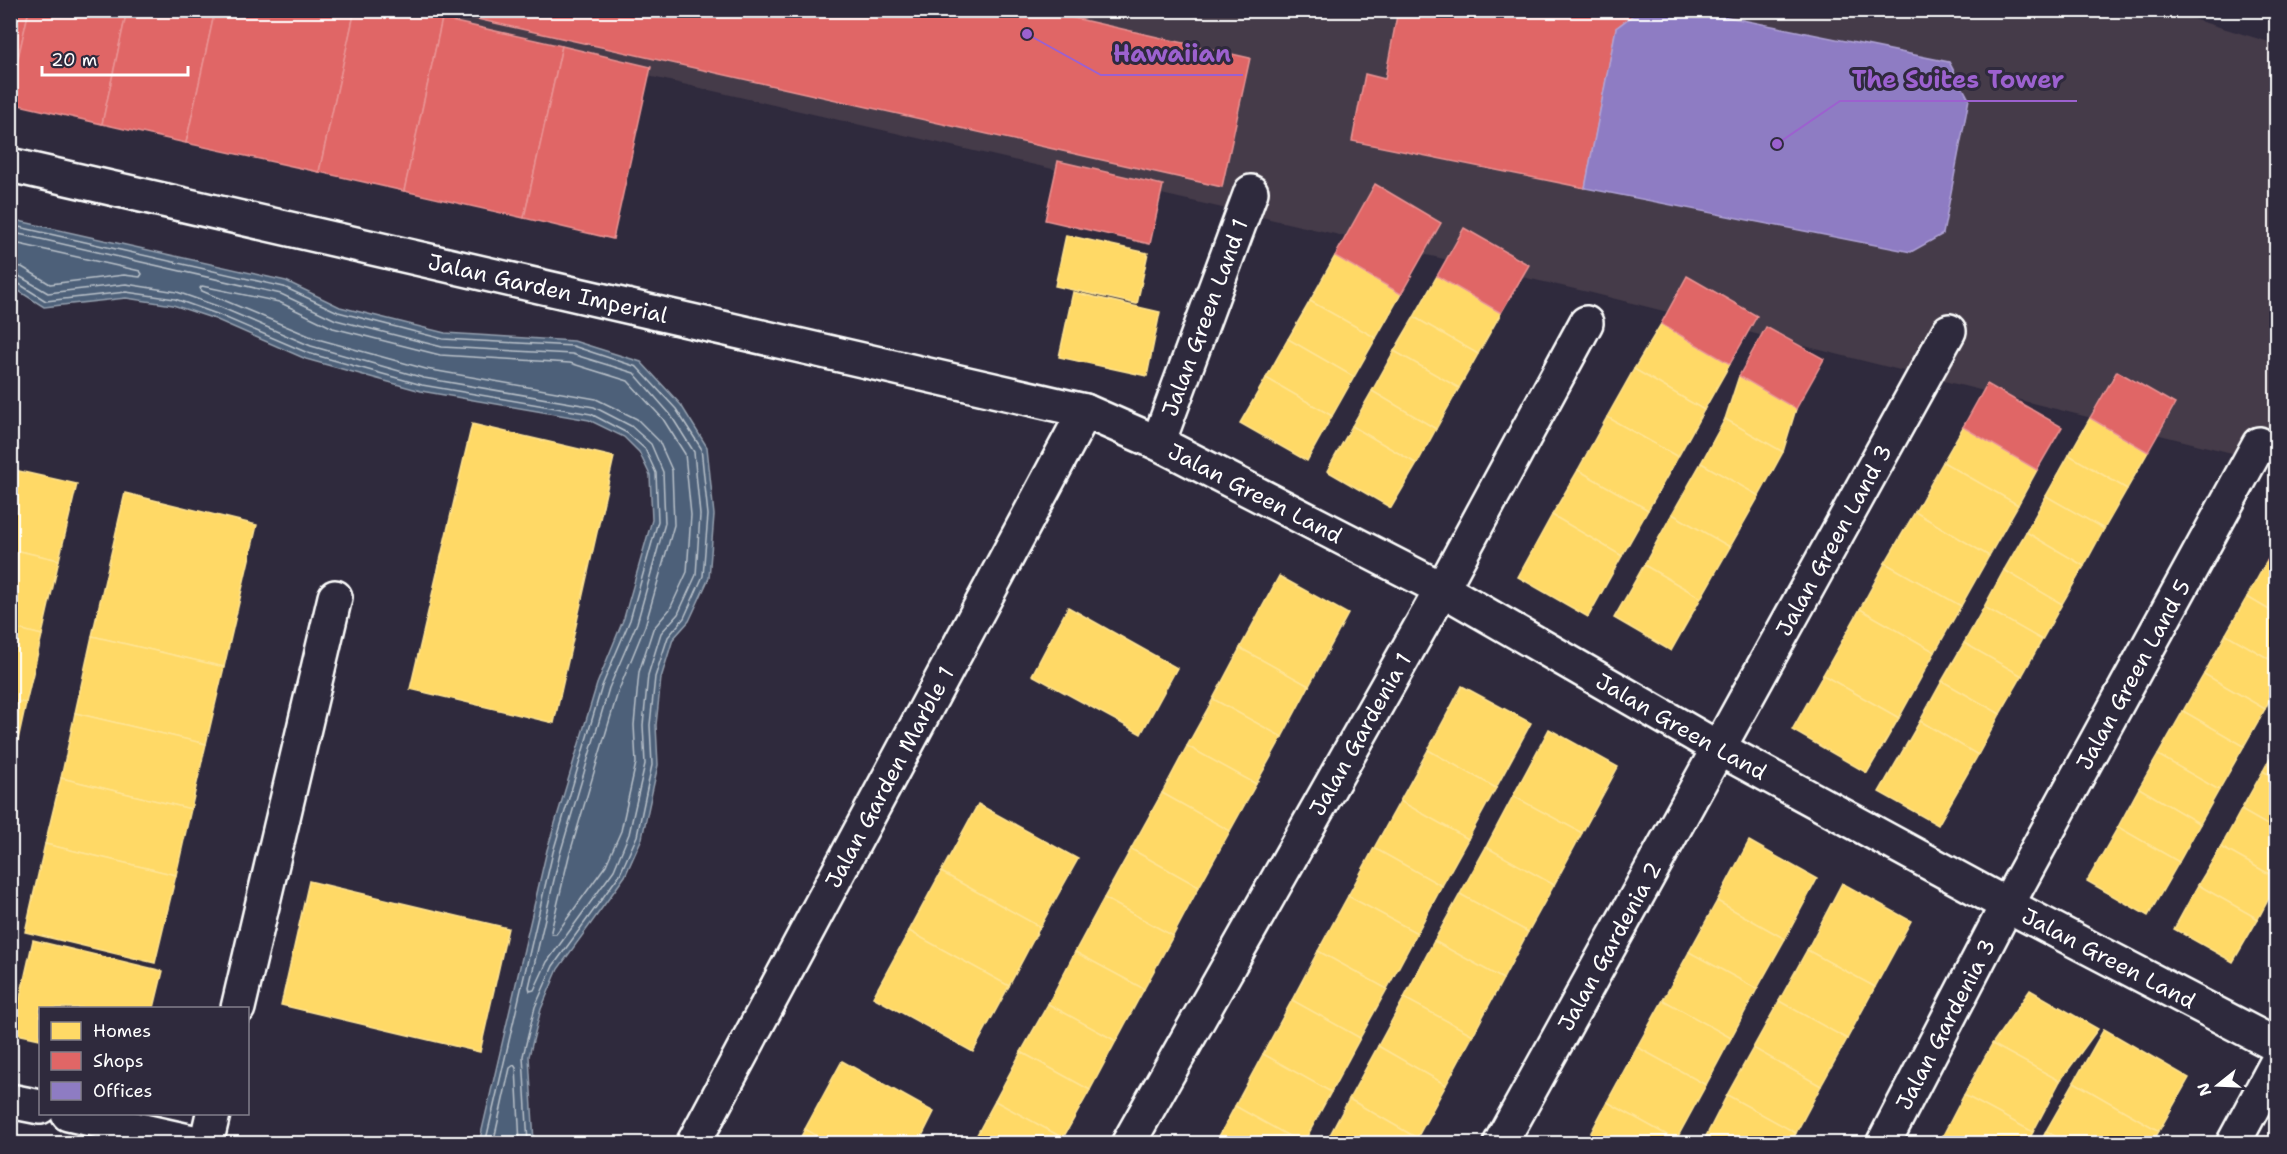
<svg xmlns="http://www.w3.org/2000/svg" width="2287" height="1154" font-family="'Shantell Sans',sans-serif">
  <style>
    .built { fill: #443a49 }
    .water { fill: #4e6179; stroke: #95a0af; stroke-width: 1.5 }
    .homes { fill: #ffd966; stroke: #ffe494; stroke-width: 1.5 }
    .shops { fill: #e06666; stroke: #e99494; stroke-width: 1.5 }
    .offices { fill: #8e7cc3; stroke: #b0a3d5; stroke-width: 1.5 }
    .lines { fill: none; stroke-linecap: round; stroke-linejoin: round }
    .shore { stroke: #b8c0c9; stroke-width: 1.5 }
    .street-casing { stroke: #fff; stroke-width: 38 }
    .street { stroke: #2f2a3d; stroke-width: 33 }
    .labels { text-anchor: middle; stroke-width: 6; stroke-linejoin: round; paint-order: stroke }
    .street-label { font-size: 22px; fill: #fff; stroke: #2f2a3d }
    .leader { fill: none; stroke: #9c61cf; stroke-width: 2 }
    .callout-dot { fill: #9c61cf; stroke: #2f2a3d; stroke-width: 2 }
    .callout-label { font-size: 24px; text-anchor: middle; font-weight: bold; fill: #9c61cf; stroke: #2f2a3d; stroke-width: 6; stroke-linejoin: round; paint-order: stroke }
  </style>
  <rect width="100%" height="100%" fill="#2f2a3d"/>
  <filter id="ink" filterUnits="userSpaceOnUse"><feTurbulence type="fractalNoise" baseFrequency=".0167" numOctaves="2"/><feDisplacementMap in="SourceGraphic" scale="12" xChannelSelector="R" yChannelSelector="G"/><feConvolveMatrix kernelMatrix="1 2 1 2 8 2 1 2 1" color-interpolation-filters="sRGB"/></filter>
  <g filter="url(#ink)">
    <path class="built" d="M365,11H2166L2276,44V464L1592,293Z"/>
    <path class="water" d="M10,219L286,281L340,307L445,333L574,341L641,362L681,405L707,447L714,515L709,578L689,621L673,639L661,678L656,725L658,765L642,838L625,876L558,969L541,1009L529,1056L534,1143H479L547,850L597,684L624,618L652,520L650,475L639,452L624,437L589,420L421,391L306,359L215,319L173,305L126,298L44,307L11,286Z"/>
    <g class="homes">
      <path d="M1066,235L1148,253L1137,304L1055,286Z"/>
      <path d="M1335,256L1401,294L1376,338L1310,301Z"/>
      <path d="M1437,276L1501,313L1478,354L1414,317Z"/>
      <path d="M1073,292L1160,312L1147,376L1059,357Z"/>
      <path d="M1310,301L1376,338L1354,377L1288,339Z"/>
      <path d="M1414,317L1478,354L1459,388L1394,351Z"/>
      <path d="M1661,324L1730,364L1704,410L1634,369Z"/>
      <path d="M1288,339L1354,377L1332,416L1266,378Z"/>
      <path d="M1394,351L1459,388L1436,429L1372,391Z"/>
      <path d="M1634,369L1704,410L1678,457L1607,417Z"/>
      <path d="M1739,376L1796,409L1783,452L1725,419Z"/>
      <path d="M1266,378L1332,416L1307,461L1240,423Z"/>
      <path d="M1372,391L1436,429L1417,464L1352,426Z"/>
      <path d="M1607,417L1678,457L1648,510L1578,470Z"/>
      <path d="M2090,418L2148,452L2127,489L2069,455Z"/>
      <path d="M1725,419L1783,452L1759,496L1701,463Z"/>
      <path d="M472,424L614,457L554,723L410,689Z"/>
      <path d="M1352,426L1417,464L1391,508L1327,471Z"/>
      <path d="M1963,427L2037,470L2018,505L1943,462Z"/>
      <path d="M2069,455L2127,489L2104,529L2046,496Z"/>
      <path d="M1943,462L2018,505L1989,556L1915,512Z"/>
      <path d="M1701,463L1759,496L1730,547L1672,514Z"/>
      <path d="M10,469L77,484L59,560L10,549Z"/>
      <path d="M1578,470L1648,510L1622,556L1552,515Z"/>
      <path d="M125,493L257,525L224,667L92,636Z"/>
      <path d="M2046,496L2104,529L2084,566L2026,532Z"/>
      <path d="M1915,512L1989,556L1961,606L1885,563Z"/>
      <path d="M1672,514L1730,547L1701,598L1644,565Z"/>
      <path d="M1552,515L1622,556L1588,617L1518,577Z"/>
      <path d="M2026,532L2084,566L2062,604L2004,570Z"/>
      <path d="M10,549L59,560L42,635L10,627Z"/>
      <path d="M2267,561L2276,566V614L2247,597Z"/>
      <path d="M1885,563L1961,606L1935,652L1860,609Z"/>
      <path d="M1644,565L1701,598L1671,651L1614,618Z"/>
      <path d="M2004,570L2062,604L2042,640L1984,607Z"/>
      <path d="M1279,576L1348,614L1309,686L1240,648Z"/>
      <path d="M2247,597L2276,614V663L2226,634Z"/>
      <path d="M1068,607L1177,668L1141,734L1032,675Z"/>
      <path d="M1984,607L2042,640L2022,676L1964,643Z"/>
      <path d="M1860,609L1935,652L1899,718L1823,675Z"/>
      <path d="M10,627L42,635L26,703L10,700Z"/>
      <path d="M2226,634L2276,663V688L2265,709L2204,674Z"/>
      <path d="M92,636L224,667L206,744L75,713Z"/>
      <path d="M1964,643L2022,676L2000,714L1942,681Z"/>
      <path d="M1240,648L1309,686L1282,737L1213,699Z"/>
      <path d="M2204,674L2265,709L2244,746L2183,711Z"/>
      <path d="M1823,675L1899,718L1867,773L1792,730Z"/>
      <path d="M1942,681L2000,714L1978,755L1920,721Z"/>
      <path d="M1462,686L1531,723L1496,788L1428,750Z"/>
      <path d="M1213,699L1282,737L1256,784L1187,746Z"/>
      <path d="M10,700L26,703L11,772H10Z"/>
      <path d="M2183,711L2244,746L2219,790L2158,755Z"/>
      <path d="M75,713L206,744L191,809L61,778Z"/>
      <path d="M1920,721L1978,755L1938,825L1879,792Z"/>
      <path d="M1549,729L1618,767L1582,833L1513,796Z"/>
      <path d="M1187,746L1256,784L1230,831L1162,793Z"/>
      <path d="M2276,747V779L2263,771Z"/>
      <path d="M1428,750L1496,788L1468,839L1400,801Z"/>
      <path d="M2158,755L2219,790L2200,824L2139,788Z"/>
      <path d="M2263,771L2276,779V830L2241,810Z"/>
      <path d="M61,778L191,809L176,875L45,844Z"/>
      <path d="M2139,788L2200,824L2179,862L2118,827Z"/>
      <path d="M1162,793L1230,831L1199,887L1131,849Z"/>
      <path d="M1513,796L1582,833L1554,885L1486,847Z"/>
      <path d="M1400,801L1468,839L1442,886L1374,848Z"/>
      <path d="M978,804L1078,859L1040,927L941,872Z"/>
      <path d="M2241,810L2276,830V878L2221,847Z"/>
      <path d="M2118,827L2179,862L2148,916L2087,881Z"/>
      <path d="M1749,841L1817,879L1785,939L1717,901Z"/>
      <path d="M45,844L176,875L155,963L25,932Z"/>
      <path d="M1486,847L1554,885L1528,932L1460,894Z"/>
      <path d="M2221,847L2276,878V885L2258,919L2198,885Z"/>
      <path d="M1374,848L1442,886L1417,933L1348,896Z"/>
      <path d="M1131,849L1199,887L1173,936L1104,898Z"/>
      <path d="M941,872L1040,927L1009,986L909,931Z"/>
      <path d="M309,881L508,928L480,1052L281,1005Z"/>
      <path d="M1842,883L1911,921L1875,987L1807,950Z"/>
      <path d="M2198,885L2258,919L2233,962L2174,929Z"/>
      <path d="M1460,894L1528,932L1503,979L1434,941Z"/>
      <path d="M1348,896L1417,933L1387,989L1318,951Z"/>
      <path d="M1104,898L1173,936L1144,989L1075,952Z"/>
      <path d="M1717,901L1785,939L1757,989L1689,952Z"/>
      <path d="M909,931L1009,986L973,1052L873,997Z"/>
      <path d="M33,940L163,971L154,1008H40V1039L12,1033Z"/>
      <path d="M1434,941L1503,979L1473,1035L1404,998Z"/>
      <path d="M1807,950L1875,987L1847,1039L1779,1001Z"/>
      <path d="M1318,951L1387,989L1360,1038L1292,1000Z"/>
      <path d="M1075,952L1144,989L1116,1041L1048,1004Z"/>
      <path d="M1689,952L1757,989L1731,1038L1663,1000Z"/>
      <path d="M2030,990L2098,1029L2060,1081L1992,1044Z"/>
      <path d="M1404,998L1473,1035L1446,1085L1378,1046Z"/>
      <path d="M1292,1000L1360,1038L1331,1092L1263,1054Z"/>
      <path d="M1663,1000L1731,1038L1706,1085L1637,1047Z"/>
      <path d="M1779,1001L1847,1039L1821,1086L1753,1048Z"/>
      <path d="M1048,1004L1116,1041L1090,1090L1021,1052Z"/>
      <path d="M2104,1029L2189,1078L2159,1131L2074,1082Z"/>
      <path d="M1992,1044L2060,1081L2033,1132L1964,1095Z"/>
      <path d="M1378,1046L1446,1085L1417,1138L1349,1099Z"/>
      <path d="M1637,1047L1706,1085L1676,1140L1607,1102Z"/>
      <path d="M1753,1048L1821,1086L1796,1133L1727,1095Z"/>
      <path d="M1021,1052L1090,1090L1063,1138L995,1101Z"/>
      <path d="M1263,1054L1331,1092L1303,1144L1235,1106Z"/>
      <path d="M842,1061L934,1112L918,1144H830L805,1129Z"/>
      <path d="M2074,1082L2159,1131L2152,1144H2068L2046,1131Z"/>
      <path d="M1727,1095L1796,1133L1791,1144H1702Z"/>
      <path d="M1964,1095L2033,1132L2027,1144L1939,1143Z"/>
      <path d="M1349,1099L1417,1138L1414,1144H1325Z"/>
      <path d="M995,1101L1063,1138L1060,1144H972Z"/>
      <path d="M1607,1102L1676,1140L1674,1144H1585Z"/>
      <path d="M1235,1106L1303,1144H1215Z"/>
      <path d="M805,1129L830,1144H797Z"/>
      <path d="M2046,1131L2068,1144H2040Z"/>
    </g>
    <g class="shops">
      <path d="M10,10H29L10,93Z"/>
      <path d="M29,10H127L102,124L10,103V93Z"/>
      <path d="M127,10H215L186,143L102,124Z"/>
      <path d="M215,10H355L319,172L186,143Z"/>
      <path d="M355,10H403L442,19L404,191L319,172Z"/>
      <path d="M437,10H1039L1250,58L1222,187Z"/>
      <path d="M1398,10H1640L1616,28L1585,188L1352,141L1365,74L1385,79Z"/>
      <path d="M442,19L562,46L524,218L404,191Z"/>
      <path d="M562,46L651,67L613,239L524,218Z"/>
      <path d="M1058,161L1163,185L1150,244L1045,220Z"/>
      <path d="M1375,184L1441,223L1401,294L1335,256Z"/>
      <path d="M1464,228L1529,265L1501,313L1437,276Z"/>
      <path d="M1687,276L1757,316L1730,364L1661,324Z"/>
      <path d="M1766,327L1824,359L1796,409L1739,376Z"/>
      <path d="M2117,371L2175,404L2148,452L2090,418Z"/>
      <path d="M1987,384L2062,427L2037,470L1963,427Z"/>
      <path d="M2276,545V566L2267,561Z"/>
    </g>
    <path class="offices" d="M1640,10H1693L1949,62L1969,99L1943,234L1911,252L1585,188L1616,28Z"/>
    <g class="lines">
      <g class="shore">
        <path d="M10,225L284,287L338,312L443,339L573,346L637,367L676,409L701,448L708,515L703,576L684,618L668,637L655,677L650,725L652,765L637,836L620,874L553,966L535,1007L523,1056L528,1144"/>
        <path d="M10,232L281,294L336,320L442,347L572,354L634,373L670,414L694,452L700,515L696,575L678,614L661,633L648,675L643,725L645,764L629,834L614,870L547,962L534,990L530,991L529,987L560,854L609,688L637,623L665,523L663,472L651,444L631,426L594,407L424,378L311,346L220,307L177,292L126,284L48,293L19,276L10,274"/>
        <path d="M10,242L140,271L142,274L140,277L124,275L50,284L22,267L10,265"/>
        <path d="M10,281L16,282L46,301L126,292L175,299L217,314L308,353L422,385L591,414L627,433L645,449L656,473L658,521L630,620L602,686L553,852L485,1144"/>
        <path d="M202,286L279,302L333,328L440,355L570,363L628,381L663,419L685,454L691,515L687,572L670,609L653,629L639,672L634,725L636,763L621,831L606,865L556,934H552L551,931L569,856L618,692L645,626L674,525L672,470L659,441L637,419L596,399L426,369L314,338L202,291L200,288Z"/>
        <path d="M493,1144L510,1068L514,1065L516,1068L520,1144"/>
      </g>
      <g class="street-casing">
        <g id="street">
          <path id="s1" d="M10,165L1085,411L1158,443L1442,589L1718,748L2007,905L2276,1045"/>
          <path id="s2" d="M1158,443L1251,192"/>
          <path d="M238,1008L335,597"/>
          <path d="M10,1101L40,1107"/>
          <path d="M68,1114L202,1144"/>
          <path d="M206,1144L213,1114"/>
          <path id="s3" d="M693,1144L1085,411"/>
          <path id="s4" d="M1128,1144L1442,589L1586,323"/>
          <path id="s5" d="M1500,1144L1949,331"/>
          <path id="s6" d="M1883,1144L2007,905L2259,444"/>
          <path d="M2233,1144L2276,1064"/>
        </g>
      </g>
      <use href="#street" class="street"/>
    </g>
  </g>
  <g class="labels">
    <g class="street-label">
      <text dy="8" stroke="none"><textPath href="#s1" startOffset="552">Jalan Garden Imperial</textPath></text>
      <text dy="8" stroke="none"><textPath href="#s2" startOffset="134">Jalan Green Land 1</textPath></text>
      <text dy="8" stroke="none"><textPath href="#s1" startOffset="1292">Jalan Green Land</textPath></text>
      <text dy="8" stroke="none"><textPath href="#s5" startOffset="690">Jalan Green Land 3</textPath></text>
      <text dy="8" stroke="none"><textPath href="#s6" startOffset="532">Jalan Green Land 5</textPath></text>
      <text dy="8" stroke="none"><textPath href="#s1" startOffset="1778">Jalan Green Land</textPath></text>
      <text dy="8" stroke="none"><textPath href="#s4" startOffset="471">Jalan Gardenia 1</textPath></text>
      <text dy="8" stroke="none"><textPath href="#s3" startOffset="416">Jalan Garden Marble 1</textPath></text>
      <text dy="8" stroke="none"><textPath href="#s5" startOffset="226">Jalan Gardenia 2</textPath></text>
      <text dy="8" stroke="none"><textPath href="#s1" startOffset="2264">Jalan Green Land</textPath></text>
      <text dy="8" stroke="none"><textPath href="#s6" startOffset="135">Jalan Gardenia 3</textPath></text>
    </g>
  </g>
  <path class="leader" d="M1027 34L1101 75H1243M1777 144L1840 101H2077"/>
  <g class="callout-dot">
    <circle cx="1027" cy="34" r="6"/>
    <circle cx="1777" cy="144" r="6"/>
  </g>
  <g class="callout-label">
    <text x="1172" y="62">Hawaiian</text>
    <text x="1958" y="88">The Suites Tower</text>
  </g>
  <rect width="2287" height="1154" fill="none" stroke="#2f2a3d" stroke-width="36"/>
  <rect x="18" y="18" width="2251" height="1118" fill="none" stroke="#fff" stroke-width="2" filter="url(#ink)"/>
  <rect x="39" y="1007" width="210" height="108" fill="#2f2a3d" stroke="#827f8b" stroke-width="1.5"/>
  <rect x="51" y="1022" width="30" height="18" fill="#ffd966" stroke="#827f8b" stroke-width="1.5"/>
  <text x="93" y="1037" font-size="18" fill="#ffffff">Homes</text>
  <rect x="51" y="1052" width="30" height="18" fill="#e06666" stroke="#827f8b" stroke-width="1.5"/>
  <text x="93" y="1067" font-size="18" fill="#ffffff">Shops</text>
  <rect x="51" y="1082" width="30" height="18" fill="#8e7cc3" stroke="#827f8b" stroke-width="1.5"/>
  <text x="93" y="1097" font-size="18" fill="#ffffff">Offices</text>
  <g transform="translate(2218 1085) rotate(252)" stroke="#2f2a3d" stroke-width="4.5" paint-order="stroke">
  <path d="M0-4.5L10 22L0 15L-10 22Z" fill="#ffffff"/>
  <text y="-9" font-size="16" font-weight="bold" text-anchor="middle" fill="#ffffff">N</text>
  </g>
  <path d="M42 66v9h146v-9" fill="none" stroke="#ffffff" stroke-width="3"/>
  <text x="51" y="66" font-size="18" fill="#ffffff" stroke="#2f2a3d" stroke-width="4.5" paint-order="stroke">20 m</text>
</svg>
